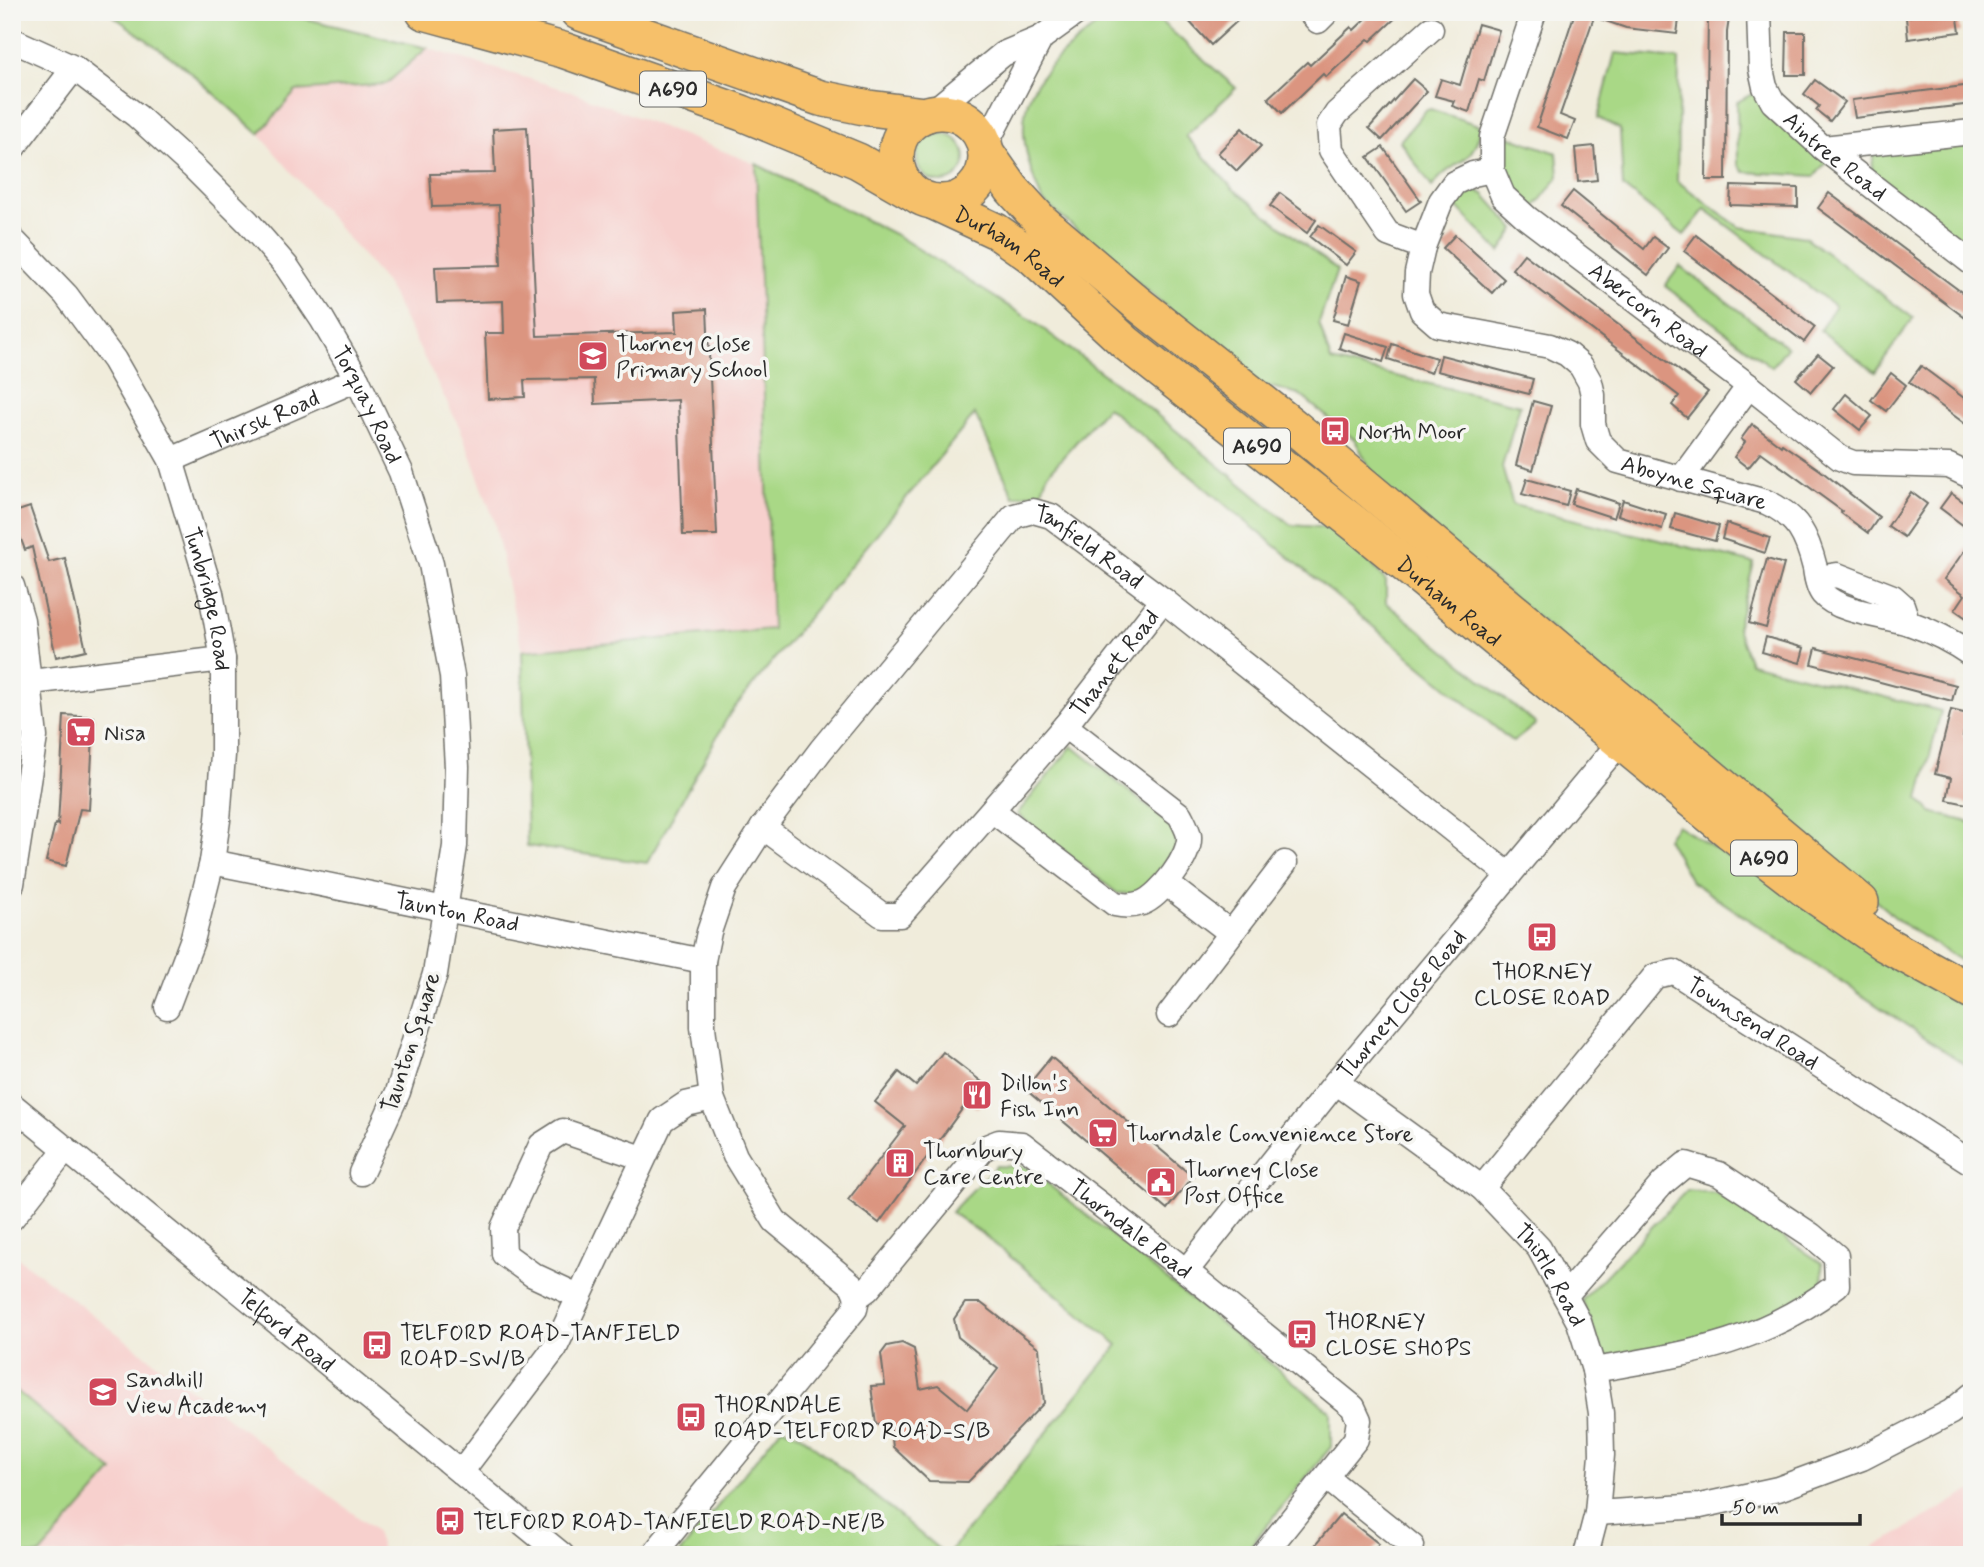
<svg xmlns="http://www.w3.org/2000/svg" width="1984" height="1567" font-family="Mynerve,sans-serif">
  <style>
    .built { fill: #f7d0cd }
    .green { fill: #a9d886; stroke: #6a8258; stroke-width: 2 }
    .building { fill: #db9580 }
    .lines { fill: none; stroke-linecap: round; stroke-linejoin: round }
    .minor-casing { stroke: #706f69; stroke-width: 27 }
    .highway-casing { stroke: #706f69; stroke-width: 38 }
    .minor { stroke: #fff; stroke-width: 24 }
    .highway { stroke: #f6c06b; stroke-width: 35 }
    .labels { text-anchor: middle; stroke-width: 7; stroke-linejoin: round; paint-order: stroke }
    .shield { fill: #f6f6f2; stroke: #686867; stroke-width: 2 }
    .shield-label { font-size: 21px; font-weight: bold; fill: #2b2b2b }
    .street-label { font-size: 23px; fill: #2b2b2b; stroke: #f6f6f2 }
    .poi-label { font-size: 23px; fill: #2b2b2b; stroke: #f6f6f2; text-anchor: start }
  </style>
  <rect width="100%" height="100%" fill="#f6f6f2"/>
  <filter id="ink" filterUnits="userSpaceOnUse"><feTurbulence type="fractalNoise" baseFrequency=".0143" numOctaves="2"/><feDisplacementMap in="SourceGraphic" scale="14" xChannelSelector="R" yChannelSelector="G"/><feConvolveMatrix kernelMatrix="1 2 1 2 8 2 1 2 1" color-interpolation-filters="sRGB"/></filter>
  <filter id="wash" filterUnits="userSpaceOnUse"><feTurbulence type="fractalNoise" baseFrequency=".00686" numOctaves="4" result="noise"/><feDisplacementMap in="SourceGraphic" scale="28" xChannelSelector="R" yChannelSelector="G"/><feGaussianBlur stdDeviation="1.57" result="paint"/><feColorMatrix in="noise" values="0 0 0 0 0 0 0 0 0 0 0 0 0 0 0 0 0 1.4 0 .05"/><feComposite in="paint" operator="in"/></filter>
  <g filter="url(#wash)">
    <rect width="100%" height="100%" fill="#f0ecdb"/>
    <g class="built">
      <path d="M427,48L573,92L756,164L772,629L522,651L494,520L461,430L386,283L259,134L296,91L386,84Z"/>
      <path d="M13,1254L375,1530L384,1555H12Z"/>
      <path d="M1972,1490V1555H1854L1866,1552Z"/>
    </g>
    <g class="green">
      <path d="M108,12H278L427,48L386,84L296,91L259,134L183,66Z"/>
      <path d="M1114,12H1150L1236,88L1186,136L1232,188L1337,270L1319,323L1331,361L1520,405L1502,467L1513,505L1754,563L1737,628L1750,663L1941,711L1919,799L1931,812L1972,823V968L1903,924L1378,484L1355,440L1299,394L1255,383L1042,200C999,97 1036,73 1114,12Z"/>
      <path d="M1615,53L1679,59L1677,181L1739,227L1805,237L1913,318L1875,372L1820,330L1835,306L1705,209L1684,235L1623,187L1620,129L1598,118Z"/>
      <path d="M1765,87L1832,155L1815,176L1744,172L1738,164L1737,102Z"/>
      <path d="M1430,109L1481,126C1473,169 1452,158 1432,187L1400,141L1425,111Z"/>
      <path d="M1972,132V263L1869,184L1876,142Z"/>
      <circle cx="941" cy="158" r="24"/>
      <path d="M1508,136L1557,153L1559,176L1534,208C1511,194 1498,161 1508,136Z"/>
      <path d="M756,164L898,236L1034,322L1145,405L1291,525L1334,528L1360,550L1386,581V603L1536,724L1513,742L1107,407L1047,475L1042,491L1014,497L975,414L730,713L647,863L527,846L522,651L772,629Z"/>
      <path d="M1475,190L1484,194L1515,229L1500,252L1456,206C1459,195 1464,192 1475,190Z"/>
      <path d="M1680,266L1787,347L1772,367L1665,286Z"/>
      <path d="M1072,746L1176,829L1175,850L1141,891L1129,894L1117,893L1017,814Z"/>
      <path d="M1677,825L1732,859L1738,851L1972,1004V1069L1691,881L1667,838Z"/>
      <path d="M996,1166L1027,1167L1331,1412V1447L1243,1555H947L1118,1345L985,1236L951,1212Z"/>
      <path d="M1687,1190L1716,1193L1822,1263L1823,1285L1754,1322L1697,1340L1604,1357L1582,1300Z"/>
      <path d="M12,1387L113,1471L39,1555H12Z"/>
      <path d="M782,1427L802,1436L946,1555H678Z"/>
    </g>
    <g id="blocks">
      <g class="building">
        <path d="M1195,12H1247L1211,45L1187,19Z"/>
        <path d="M1373,12H1402L1371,41L1368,39L1326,77L1323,74L1282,113L1268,98L1307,62L1310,65L1351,27L1354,30Z"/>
        <path d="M1575,12H1680L1677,34L1626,28L1594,17L1560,115L1575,121L1568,139L1537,127Z"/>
        <path d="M1708,12H1730L1727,32L1726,180H1706Z"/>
        <path d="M1942,12H1957L1960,32L1908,39L1906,17Z"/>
        <path d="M1478,24L1499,30L1484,81L1479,79L1469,112L1452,106L1454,101L1435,96L1441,79L1460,85Z"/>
        <path d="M1787,32H1805V75H1786Z"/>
        <path d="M1413,79L1427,91L1382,140L1369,128Z"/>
        <path d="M1815,80L1845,102L1830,121L1816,110L1819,106L1804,94Z"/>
        <path d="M1972,85V104L1855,118L1852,100Z"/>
        <path d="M527,127L537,336L677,332L676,311L707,309L717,535H683L678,400L595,404L594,379L524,380L525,397L488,399L485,333H504L503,301L437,303L435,267L501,265L499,205L432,207L430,174L495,173L493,129Z"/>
        <path d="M1242,128L1261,146L1237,171L1218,153Z"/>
        <path d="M1594,146L1597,180L1578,182L1575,148Z"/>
        <path d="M1383,147L1421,201L1406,211L1368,157Z"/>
        <path d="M1731,186L1798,188V207L1730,205Z"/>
        <path d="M1573,191L1644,249L1653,237L1668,248L1648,275L1561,206Z"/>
        <path d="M1280,193L1316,220L1307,233L1270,206Z"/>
        <path d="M1829,193L1972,300V323L1818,208Z"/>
        <path d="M1319,225L1356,252L1346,265L1310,237Z"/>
        <path d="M1455,235L1504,279L1492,293L1443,248Z"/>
        <path d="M1696,235L1815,327L1804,342L1684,251Z"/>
        <path d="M1524,254L1708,392L1687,418L1672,405L1679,396L1512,269Z"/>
        <path d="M1346,276L1361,281L1348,324L1333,320Z"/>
        <path d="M1344,333L1388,347L1383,362L1339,348Z"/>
        <path d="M1392,344L1436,358L1431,373L1388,359Z"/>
        <path d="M1818,354L1833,366L1811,392L1796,379Z"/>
        <path d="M1441,355L1533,379L1529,394L1437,371Z"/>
        <path d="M1921,366L1972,404V429L1909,382Z"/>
        <path d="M1891,373L1906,385L1886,411L1871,400Z"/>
        <path d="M1846,394L1872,416L1860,430L1834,409Z"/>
        <path d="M1533,401L1551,406L1533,470L1516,465Z"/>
        <path d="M1752,424L1781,446L1782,444L1820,470L1879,517L1868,533L1841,513L1842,511L1761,452L1748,468L1734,457L1745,442L1741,439Z"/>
        <path d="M1527,479L1570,491L1566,506L1522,494Z"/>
        <path d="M1576,489L1619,503L1614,518L1571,504Z"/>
        <path d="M1911,492L1927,504L1904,537L1888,526Z"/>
        <path d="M1951,493L1972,508V532L1940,508Z"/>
        <path d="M1623,500L1666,514L1662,529L1618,515Z"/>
        <path d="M30,507L49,562L65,558L86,650L56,657L32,547L25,550L12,515V513Z"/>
        <path d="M1675,513L1719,526L1715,541L1671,529Z"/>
        <path d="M1726,523L1770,538L1765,553L1722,539Z"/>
        <path d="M1972,540V622L1955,610L1965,595L1944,579Z"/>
        <path d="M1767,559L1784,564L1766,628L1749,623Z"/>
        <path d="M1766,637L1804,648L1800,663L1762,652Z"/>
        <path d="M1816,648L1956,685L1952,701L1812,664Z"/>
        <path d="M1951,710L1968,714L1963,736L1972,737V805L1947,800L1951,778L1935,774Z"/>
        <path d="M64,715L94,717L89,810L80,809L66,866L46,861L55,824L58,825Z"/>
        <path d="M943,1052L991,1089L977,1108L968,1101L879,1223L848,1200L905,1126L875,1102L899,1072L916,1086Z"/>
        <path d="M1051,1057L1193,1177L1167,1209L1025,1089Z"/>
        <path d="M965,1303H981L1039,1348L1044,1403L968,1482L929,1481L893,1447L890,1423L876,1424L871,1386L885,1385L881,1354L887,1346L902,1343L914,1349L920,1389L938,1385L967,1409L998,1369L958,1337L954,1319Z"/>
        <path d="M1341,1514L1379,1544L1370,1555H1307Z"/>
      </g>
    </g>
  </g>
  <g filter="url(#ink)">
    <use href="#blocks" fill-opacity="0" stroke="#706f69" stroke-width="2"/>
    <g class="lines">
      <g class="minor-casing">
        <g id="minor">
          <path d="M1310,12L1318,21L1327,12"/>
          <path id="s1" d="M1534,12L1492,137V170L1503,196L1527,218L1749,386L1840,458L1853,463L1949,466L1972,477"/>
          <path id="s2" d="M1759,12L1761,69L1765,87L1773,102L1823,148L1972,263"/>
          <path id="s3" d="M12,40L74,68L137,116L192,166L248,222L287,267L322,319L357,379L401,472L431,564L452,676L457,767L455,846L435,974L398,1092L361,1173"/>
          <path d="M931,113L1003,54L1041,38L1077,12"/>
          <path d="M985,146L1041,38"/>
          <path d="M1823,148L1972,132"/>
          <path d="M12,149L74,68"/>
          <path id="s4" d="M1492,170L1473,174L1454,183L1441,201L1423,247L1417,273L1416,294L1422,311L1438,325L1550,346L1567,354L1581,366L1590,382L1593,395V424L1598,441L1618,461L1766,502C1798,516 1807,536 1815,568C1816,576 1818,588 1823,594C1838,612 1887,616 1909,623C1932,631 1952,641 1972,655"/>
          <path id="s5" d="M12,239L66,295L114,360L171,460L211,593L223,659V755L218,820L212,862L192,941L167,1007"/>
          <path d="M1423,247L1388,234L1331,150L1329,125L1337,113L1431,29"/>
          <path id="s6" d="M171,460L357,379"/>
          <path d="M1681,479L1749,386"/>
          <path d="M1817,578L1837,575L1893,597L1902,605L1908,623"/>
          <path d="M12,586L22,620L35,737L12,884"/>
          <path d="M31,682L223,659"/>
          <path d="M993,811L1115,904C1124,906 1133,906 1142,903C1160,896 1191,856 1189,836C1188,830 1183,821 1180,815L1065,726"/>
          <path id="s7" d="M763,827L882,915H900L1065,726L1163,600"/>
          <path id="s8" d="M212,862L703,961"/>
          <path d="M1167,884L1231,933"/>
          <path d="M1169,1015L1285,863"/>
          <path id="s9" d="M1336,1082L1482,1188L1539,1248L1579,1322L1594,1370L1601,1413L1602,1455L1597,1513L1586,1555"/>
          <path id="s10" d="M12,1105L562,1555"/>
          <path id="s11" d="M1482,1188L1655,976L1674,972L1972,1163"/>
          <path d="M12,1218L66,1149"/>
          <path id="s12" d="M1186,1271L1336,1082L1621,741"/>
          <path d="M578,1296L533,1275L504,1254L503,1228L541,1145L563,1131L643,1158"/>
          <path d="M1565,1296L1663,1183L1686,1164L1719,1174L1811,1235L1836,1256L1837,1285C1761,1344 1686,1354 1594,1370"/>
          <path id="s13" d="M857,1297L852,1285L775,1221L735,1156L712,1098L703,1027V961L709,932L724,888L763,827L821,750L1014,516L1033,511L1051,516L1163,600L1509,875"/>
          <path d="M461,1472L555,1348L662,1120L686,1104L712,1098"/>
          <path d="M1327,1478L1412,1546"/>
          <path d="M1597,1513L1700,1506L1778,1489L1862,1458L1951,1412L1972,1395"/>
          <path id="s14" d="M653,1555L855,1309L857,1297L868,1289L984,1148L999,1142L1022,1144L1186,1271L1353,1407L1359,1420L1356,1439L1263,1555"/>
        </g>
      </g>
      <g class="highway-casing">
        <g id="highway">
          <path d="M424,12L563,50L742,113L858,161L912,192"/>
          <path d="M578,12L820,98L869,108L925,115"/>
          <circle cx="941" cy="157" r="45"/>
          <path d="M986,152L1012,189L1040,220L1137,303L1293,426L1861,902"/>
          <path id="s15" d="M934,202L996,231L1033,257L1126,343L1358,526L1729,831L1806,890L1885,944L1972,992"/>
        </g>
      </g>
      <use href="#minor" class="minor"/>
      <use href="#highway" class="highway"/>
    </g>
  </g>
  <defs>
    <g id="school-square" transform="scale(1.575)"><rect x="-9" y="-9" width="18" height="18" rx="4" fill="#d1495b" stroke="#f6f6f2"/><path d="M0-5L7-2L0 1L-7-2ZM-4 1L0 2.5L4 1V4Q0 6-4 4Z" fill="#fff"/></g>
    <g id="bus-square" transform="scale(1.575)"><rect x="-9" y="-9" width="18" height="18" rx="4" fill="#d1495b" stroke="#f6f6f2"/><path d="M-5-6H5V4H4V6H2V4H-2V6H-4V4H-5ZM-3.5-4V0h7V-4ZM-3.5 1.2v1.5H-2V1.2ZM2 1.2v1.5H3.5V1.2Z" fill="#fff"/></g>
    <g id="supermarket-square" transform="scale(1.575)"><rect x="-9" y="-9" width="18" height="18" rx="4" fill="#d1495b" stroke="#f6f6f2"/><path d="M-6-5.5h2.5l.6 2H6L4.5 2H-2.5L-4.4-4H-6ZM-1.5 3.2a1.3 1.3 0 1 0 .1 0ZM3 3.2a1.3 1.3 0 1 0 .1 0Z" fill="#fff"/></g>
    <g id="restaurant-square" transform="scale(1.575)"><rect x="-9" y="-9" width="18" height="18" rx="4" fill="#d1495b" stroke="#f6f6f2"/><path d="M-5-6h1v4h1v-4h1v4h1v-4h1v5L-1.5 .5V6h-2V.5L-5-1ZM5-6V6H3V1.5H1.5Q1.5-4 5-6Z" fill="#fff"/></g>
    <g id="building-square" transform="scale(1.575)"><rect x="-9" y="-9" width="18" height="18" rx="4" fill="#d1495b" stroke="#f6f6f2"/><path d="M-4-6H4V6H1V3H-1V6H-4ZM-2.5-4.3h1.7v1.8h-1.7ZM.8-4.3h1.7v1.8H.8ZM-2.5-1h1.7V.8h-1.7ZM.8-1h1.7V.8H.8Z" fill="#fff"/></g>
    <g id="civic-square" transform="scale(1.575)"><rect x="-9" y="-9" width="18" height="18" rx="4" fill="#d1495b" stroke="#f6f6f2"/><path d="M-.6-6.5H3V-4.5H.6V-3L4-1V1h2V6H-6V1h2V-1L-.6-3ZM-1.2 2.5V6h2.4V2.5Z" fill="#fff"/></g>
  </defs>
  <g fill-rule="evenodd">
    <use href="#school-square" x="593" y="356"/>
    <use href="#bus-square" x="1335" y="431"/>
    <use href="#supermarket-square" x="81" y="732"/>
    <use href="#bus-square" x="1542" y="937"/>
    <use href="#restaurant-square" x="977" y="1095"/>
    <use href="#supermarket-square" x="1103" y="1133"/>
    <use href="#building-square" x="900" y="1163"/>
    <use href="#civic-square" x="1161" y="1182"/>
    <use href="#bus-square" x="1302" y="1334"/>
    <use href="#bus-square" x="377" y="1345"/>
    <use href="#school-square" x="103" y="1392"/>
    <use href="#bus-square" x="691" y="1417"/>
    <use href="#bus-square" x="450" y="1521"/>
  </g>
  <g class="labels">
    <g class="shield">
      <rect x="640" y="71.5" width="66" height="35" rx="5"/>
      <rect x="1224" y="428.5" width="66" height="35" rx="5"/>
      <rect x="1731" y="840.5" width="66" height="35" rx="5"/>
    </g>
    <g class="shield-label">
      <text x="673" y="96">A690</text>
      <text x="1257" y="453">A690</text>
      <text x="1764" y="865">A690</text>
    </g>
    <g class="street-label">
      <text dy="8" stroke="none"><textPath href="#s2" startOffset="175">Aintree Road</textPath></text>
      <text dy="8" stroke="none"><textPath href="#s15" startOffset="88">Durham Road</textPath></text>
      <text dy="8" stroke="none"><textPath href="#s1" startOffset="378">Abercorn Road</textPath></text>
      <text dy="8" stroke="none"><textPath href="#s3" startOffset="520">Torquay Road</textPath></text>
      <text dy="8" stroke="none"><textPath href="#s6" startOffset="102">Thirsk Road</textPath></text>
      <text dy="8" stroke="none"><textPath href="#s4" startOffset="536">Aboyne Square</textPath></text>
      <text dy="8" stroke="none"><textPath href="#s13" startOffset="1024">Tanfield Road</textPath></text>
      <text dy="8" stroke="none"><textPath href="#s5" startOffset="418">Tunbridge Road</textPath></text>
      <text dy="8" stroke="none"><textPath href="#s15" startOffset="654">Durham Road</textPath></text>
      <text dy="8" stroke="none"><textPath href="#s7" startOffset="497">Thanet Road</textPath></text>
      <text dy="8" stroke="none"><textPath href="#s8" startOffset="250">Taunton Road</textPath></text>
      <text dy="8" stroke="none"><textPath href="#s12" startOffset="343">Thorney Close Road</textPath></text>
      <text dy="8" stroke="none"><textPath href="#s11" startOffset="387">Townsend Road</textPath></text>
      <text transform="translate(410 1042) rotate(-72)" y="8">Taunton Square</text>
      <text dy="8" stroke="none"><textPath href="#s14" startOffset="704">Thorndale Road</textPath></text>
      <text dy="8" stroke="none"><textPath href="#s9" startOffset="292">Thistle Road</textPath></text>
      <text dy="8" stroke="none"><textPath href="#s10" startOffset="355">Telford Road</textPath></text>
    </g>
    <g class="poi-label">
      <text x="616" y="351">Thorney Close<tspan x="616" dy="26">Primary School</tspan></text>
      <text x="1358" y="439">North Moor</text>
      <text x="104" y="740">Nisa</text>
      <text x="1542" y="979" text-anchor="middle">THORNEY<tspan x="1542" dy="26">CLOSE ROAD</tspan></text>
      <text x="1000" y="1090">Dillon's<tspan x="1000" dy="26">Fish Inn</tspan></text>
      <text x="1126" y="1141">Thorndale Convenience Store</text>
      <text x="923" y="1158">Thornbury<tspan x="923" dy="26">Care Centre</tspan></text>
      <text x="1184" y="1177">Thorney Close<tspan x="1184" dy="26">Post Office</tspan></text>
      <text x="1325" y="1329">THORNEY<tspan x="1325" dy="26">CLOSE SHOPS</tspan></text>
      <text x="400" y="1340">TELFORD ROAD-TANFIELD<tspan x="400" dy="26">ROAD-SW/B</tspan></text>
      <text x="126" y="1387">Sandhill<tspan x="126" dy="26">View Academy</tspan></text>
      <text x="714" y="1412">THORNDALE<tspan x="714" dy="26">ROAD-TELFORD ROAD-S/B</tspan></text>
      <text x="473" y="1529">TELFORD ROAD-TANFIELD ROAD-NE/B</text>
    </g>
  </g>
  <rect width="1984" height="1567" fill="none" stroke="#f6f6f2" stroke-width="42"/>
  <path d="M1722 1514v10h138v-10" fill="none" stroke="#2b2b2b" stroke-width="3.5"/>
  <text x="1732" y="1514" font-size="21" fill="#2b2b2b" stroke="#f6f6f2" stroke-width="5" paint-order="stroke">50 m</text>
</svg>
